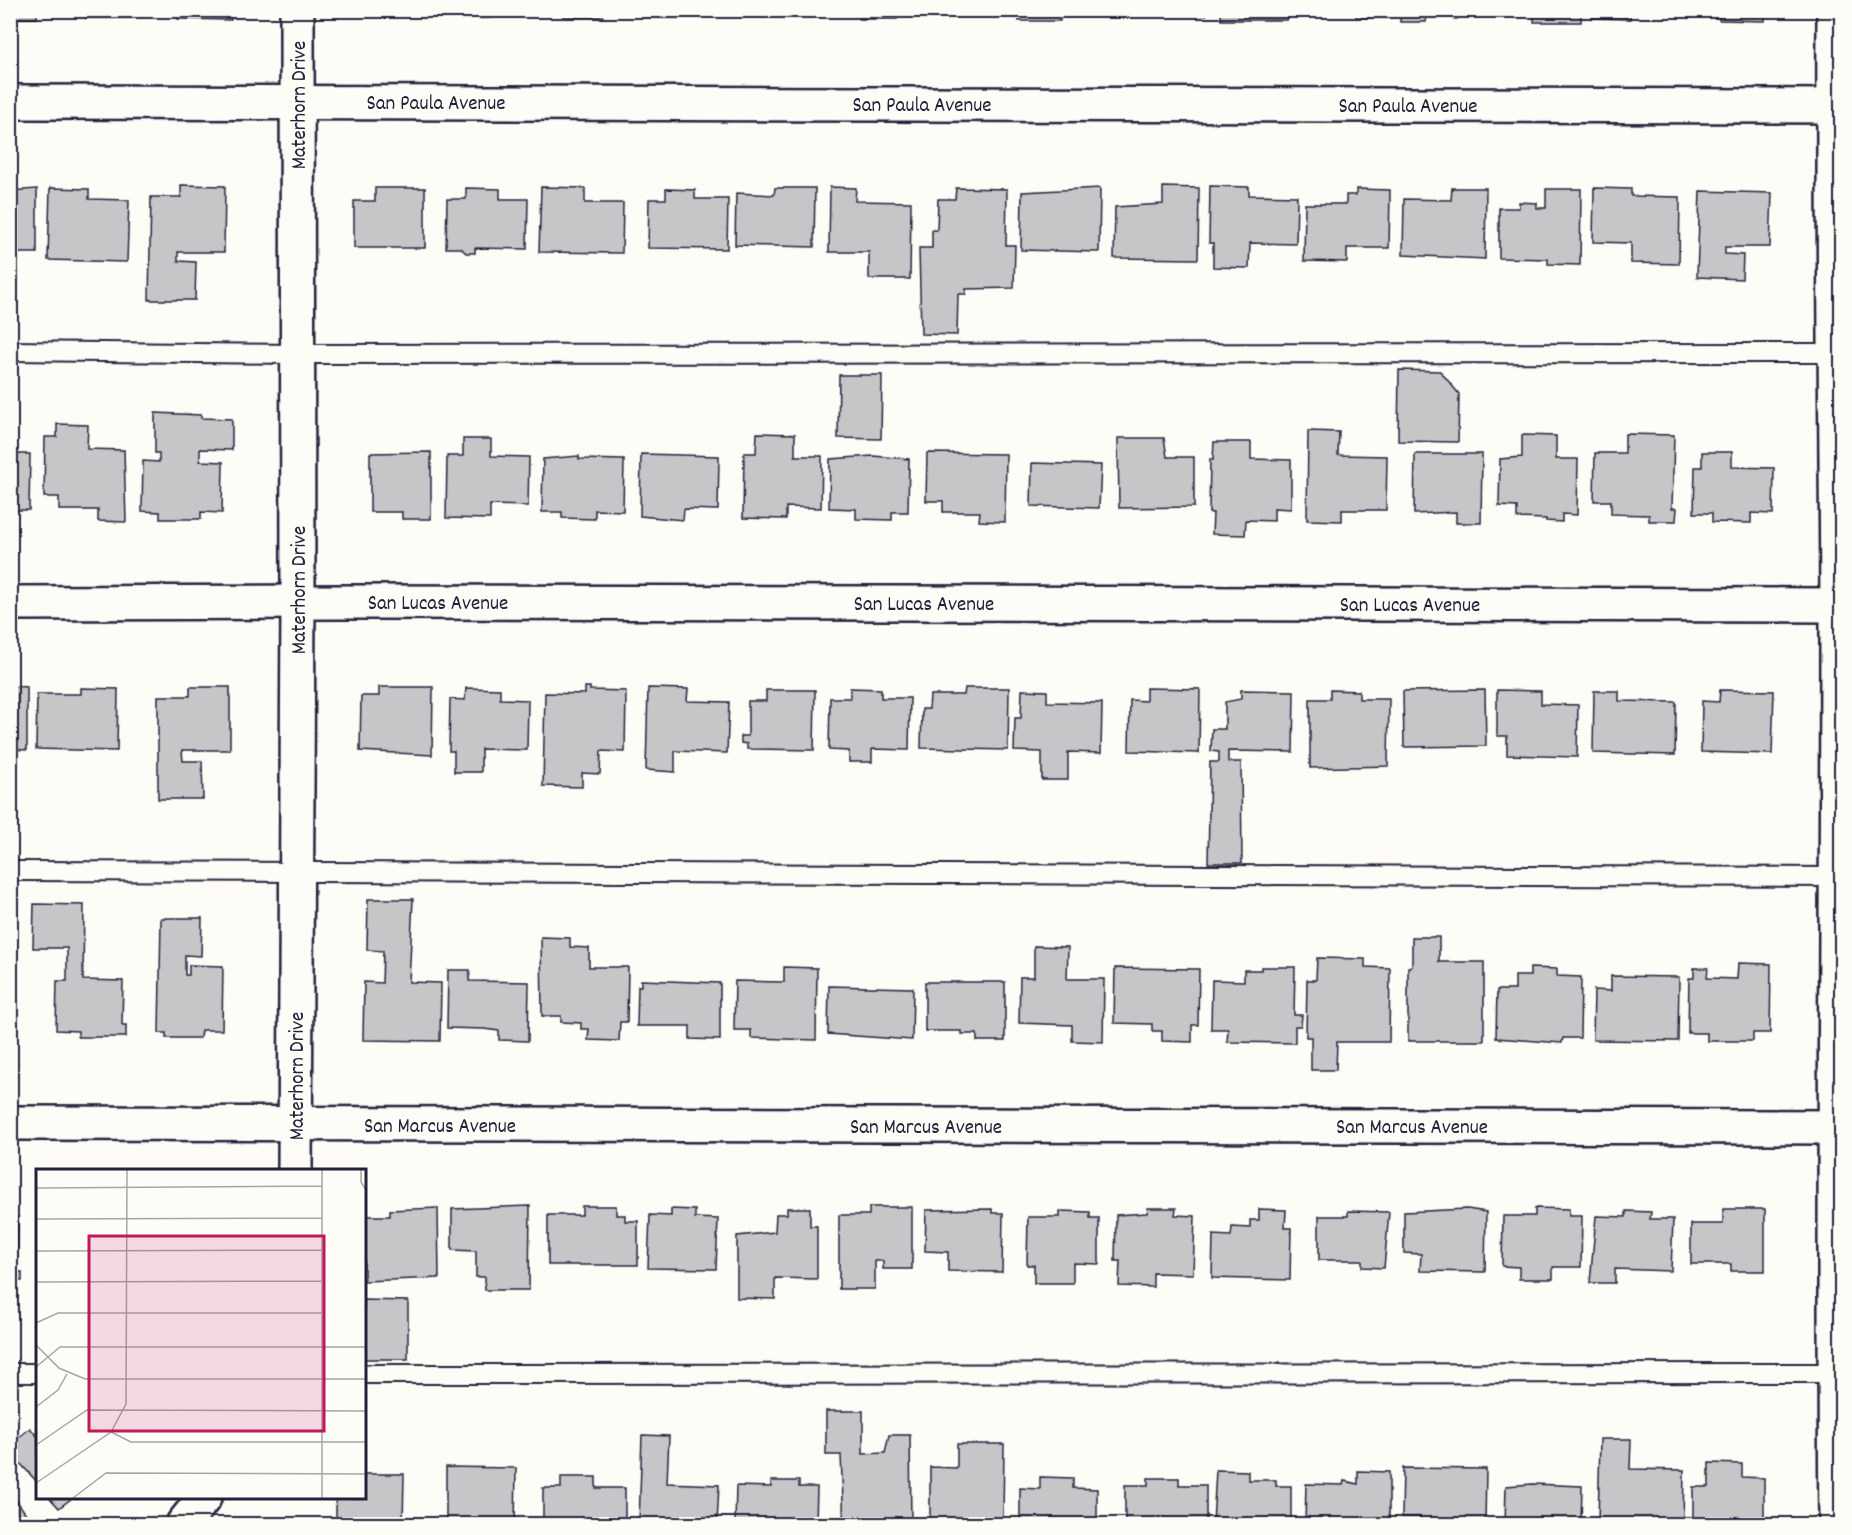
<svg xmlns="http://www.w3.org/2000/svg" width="1852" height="1535" font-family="Dekko,sans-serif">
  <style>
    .building { fill: #c6c6c8; stroke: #22223b; stroke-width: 1.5 }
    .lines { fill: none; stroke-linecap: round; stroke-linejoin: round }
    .service-casing { stroke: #22223b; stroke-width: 22 }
    .minor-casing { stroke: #22223b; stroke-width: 38 }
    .service { stroke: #fdfcf7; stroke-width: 18 }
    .minor { stroke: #fdfcf7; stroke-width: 33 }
    .labels { text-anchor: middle; stroke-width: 4.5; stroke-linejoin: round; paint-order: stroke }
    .street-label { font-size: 21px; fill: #22223b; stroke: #fdfcf7 }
    .inset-road { fill: none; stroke: #a5a5ac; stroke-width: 1.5 }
    .view { fill: #c2185b; fill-opacity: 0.15; stroke: #c2185b; stroke-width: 3 }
    .inset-edge { fill: none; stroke: #22223b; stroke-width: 3 }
  </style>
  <rect width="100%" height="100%" fill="#fdfcf7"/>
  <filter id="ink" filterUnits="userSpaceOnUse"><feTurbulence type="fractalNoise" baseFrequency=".0167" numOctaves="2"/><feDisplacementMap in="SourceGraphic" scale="12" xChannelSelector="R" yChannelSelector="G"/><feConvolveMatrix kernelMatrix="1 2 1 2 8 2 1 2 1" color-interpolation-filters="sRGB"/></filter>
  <g filter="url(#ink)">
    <g class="building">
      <rect x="10" y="10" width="27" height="8"/>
      <path d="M69,10H131L130,18H85V14L69,13Z"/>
      <path d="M231,10V20L178,19V11H160Z"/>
      <path d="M356,10H423V13L356,12Z"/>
      <rect x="443" y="10" width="47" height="8"/>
      <path d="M603,10V17H563V11H540Z"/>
      <path d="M640,10H682V18L641,17Z"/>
      <path d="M750,10H799V18L750,17Z"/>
      <path d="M841,10H919V13H897V19H859V13H841Z"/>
      <path d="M973,10V17L950,16V11H933Z"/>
      <rect x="1019" y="10" width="41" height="11"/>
      <path d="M1159,10H1206V15L1159,16Z"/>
      <rect x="1221" y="10" width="66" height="10"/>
      <path d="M1356,10H1388V18L1356,17Z"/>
      <path d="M1400,10H1484V14H1457V19L1427,16L1426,22H1400Z"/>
      <rect x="1534" y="10" width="47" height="12"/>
      <path d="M1592,10H1630V19L1592,18Z"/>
      <path d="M1709,10H1765V21L1719,20V14L1709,13Z"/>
      <path d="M181,185L225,186L224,252H178V261L196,262L195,300H149L151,197H181Z"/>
      <path d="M1210,186L1249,187V195L1297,196L1296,244L1250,243L1249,268L1213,267V243H1209Z"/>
      <path d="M541,187L585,188V203H623L622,253L539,252Z"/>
      <path d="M830,187L856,188L855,201L911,202L910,279H869V252H829Z"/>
      <path d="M1163,187L1199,188L1198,259L1114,258L1115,207L1163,204Z"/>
      <path d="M50,188L89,189V199L129,200L127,262L48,260Z"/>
      <path d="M375,188H425V248H354V201H375Z"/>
      <path d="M466,188L500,189V199H528L527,249L475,248V253H466L461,248H446L447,199H466Z"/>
      <path d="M775,188H815L814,247L735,245L736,193L774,195Z"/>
      <path d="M956,188L1007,189L1006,245H1015L1014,288L966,289V294H958L957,335L921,334L919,248H932V230H937L938,199H955Z"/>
      <path d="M1100,188L1099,252L1021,250L1022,192Z"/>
      <path d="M1452,188H1486L1485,259L1403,255L1404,199L1451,200Z"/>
      <path d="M1594,188L1631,189V196L1680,197L1679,264L1631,263V243L1593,242Z"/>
      <path d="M37,189V253H10V191Z"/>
      <path d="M666,189L695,190V199H728L727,249L648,248L649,199H666Z"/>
      <path d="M1356,189L1390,190L1389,248H1347V262L1304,261L1305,204H1346V195H1356Z"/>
      <path d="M1546,189H1581L1580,265L1548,264V259L1499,258V208H1519V202L1537,203V208H1546Z"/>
      <path d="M1700,191L1772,193L1770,247H1725V254L1743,255L1742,279L1697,277Z"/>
      <path d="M1399,370L1440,371L1459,394L1458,442L1398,441Z"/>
      <path d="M839,375H882L881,439L838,438Z"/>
      <path d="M155,413L201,415V418L232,419V450L200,449V461L223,462L222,513L201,512V519H160V512L142,511L143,461L159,462V453H155Z"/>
      <path d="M57,424L88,425L87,449L124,450L126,522L98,521V510H59V497H44L45,437H57Z"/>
      <path d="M1308,431L1339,432L1338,455L1387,456L1386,510H1342V521L1307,520Z"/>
      <path d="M757,433L795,434V456H822L821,508L786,507V519L743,518L744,453H756Z"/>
      <path d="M1625,434L1674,435L1672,508H1677L1676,521H1649V515L1611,514V501H1594L1595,453H1625Z"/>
      <path d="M1522,435L1556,436V459H1578L1577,515L1562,514V522L1546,521V519L1517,518V507L1499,506L1500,459L1522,457Z"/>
      <path d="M1118,438H1164L1167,457H1194V507L1119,508Z"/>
      <path d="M463,439H491V456L529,457L528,506L490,505V519L446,518L447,456H463Z"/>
      <path d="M1214,442H1251V459L1291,460V509L1274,508V521L1246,520L1245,535L1212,534L1213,513H1209L1210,459L1213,460Z"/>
      <path d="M431,452V519H402V512H370V453Z"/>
      <path d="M1702,452H1732V467L1774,468L1773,514L1751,513V523L1712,522V513H1694L1695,467H1702Z"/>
      <path d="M927,453L1006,454L1005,522L979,521L980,512H943V501H926Z"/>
      <path d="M10,454H30L29,510H10Z"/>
      <path d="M641,454L719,456L718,510L684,509L683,520L640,516Z"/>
      <path d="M1415,454H1482L1481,523H1456V512L1414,514Z"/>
      <path d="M579,456V459L624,460L623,511L595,510V519L562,518V512H542L543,459Z"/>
      <path d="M873,456L909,459L908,512H892V520L856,519V509L829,508L830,459Z"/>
      <path d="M1032,463L1101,465L1099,508L1031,506Z"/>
      <path d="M10,686L27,687V750L10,749Z"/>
      <path d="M190,687H230V750H182L183,761H202L203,799H158V696H190Z"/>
      <path d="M379,687H433L432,755L360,751L361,696H379Z"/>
      <path d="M585,687H590V690L626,691L625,752L601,751L600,774L582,773V787L543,786L545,693L585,694Z"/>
      <path d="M81,688L118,689L117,751L36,749L37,694H81Z"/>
      <path d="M466,688L500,689V699L528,700L527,750L481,749V772H454V751H449L450,699L465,700Z"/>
      <path d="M648,688L688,689L687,701L729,702L727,753L675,751V772L646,770Z"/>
      <path d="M850,688L881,689V698H910L909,750L872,749V762H849V751L829,750L830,698H850Z"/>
      <path d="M965,688H1009L1008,750L921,748L922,709H929L930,695H964Z"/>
      <path d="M1146,688L1200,689L1199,753L1129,751L1130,700L1146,701Z"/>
      <path d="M766,690H815L814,750L747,749V744L741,743V736H748V701H766Z"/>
      <path d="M1022,690L1047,691V702L1102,703L1101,753L1068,752V780H1042V752L1014,751L1015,718H1021Z"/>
      <path d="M1241,690L1294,691L1293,752L1228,751V762H1241L1242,863H1208L1210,762H1219V752L1211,751L1212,729H1225V702L1241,699Z"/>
      <path d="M1330,690L1359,691V699H1389L1388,766L1310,768V699H1330Z"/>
      <path d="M1485,690L1486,746L1404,747L1403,691Z"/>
      <path d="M1497,690L1541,691V704L1578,705L1577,757L1507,755V736H1497Z"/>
      <path d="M1720,690L1774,691L1772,754L1701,752L1702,701L1719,702Z"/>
      <path d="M1594,691H1619V701L1676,702L1675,755L1593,753Z"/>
      <path d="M368,899H413L409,982L441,983L440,1041L363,1040L364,982L382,983L383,951L367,950Z"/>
      <path d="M34,904L84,905L83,980L123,981L122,1025H126V1037H78V1031L56,1030L57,981H67V948H33Z"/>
      <path d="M161,918H202L201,956L185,955V975H189V965L223,966L222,1030H201L200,1038H166V1033H159Z"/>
      <path d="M541,937L570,938V947L589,948V967H628L627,1022H620L619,1041L588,1040L589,1029H581V1023L561,1022V1016H542Z"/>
      <path d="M1412,937H1439V962H1484V1041H1408V967L1412,966Z"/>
      <path d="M1034,946L1068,947L1067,979H1104L1103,1042L1072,1041V1025L1019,1023L1020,977H1034Z"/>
      <path d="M1317,958L1365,959V967L1390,968L1389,1042H1337L1336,1070H1311V1037H1306L1307,980H1316Z"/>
      <path d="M1738,963L1771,964L1770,1033H1753V1041H1707V1033H1688L1689,978H1694V968H1708L1707,978L1737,979Z"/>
      <path d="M784,967L817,968L816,1040L751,1038V1030H734L735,981L784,982Z"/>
      <path d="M1261,967H1295L1294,1015H1302L1301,1026H1295V1043L1227,1042L1228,1029H1211L1212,980L1244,981V970H1261Z"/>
      <path d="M1115,968L1199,969L1198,1025H1192V1042L1162,1041V1031H1152V1024L1114,1023Z"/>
      <path d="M1530,968L1557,969V976L1581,977L1580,1038H1563L1562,1043L1496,1038L1497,990H1515V976H1530Z"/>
      <path d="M448,970H470L469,981L529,982L528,1041L499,1040V1031L484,1029L447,1028Z"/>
      <path d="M1611,976L1679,977L1678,1041L1593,1040L1594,990L1611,991Z"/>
      <path d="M641,980L720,983V1040L690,1039V1026H637L638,986H641Z"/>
      <path d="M925,982H1005V1041H977V1034H961V1031H925Z"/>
      <path d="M829,986L913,988L912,1040L828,1034Z"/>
      <path d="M530,1206L529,1290H485V1277H476V1251L452,1250V1209Z"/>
      <path d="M582,1206H616V1215H625V1221H638V1265H548V1215H582Z"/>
      <path d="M869,1207H912V1269H883V1261H875V1289H839V1215H869Z"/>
      <path d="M438,1208L439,1278L364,1281V1216H390V1210Z"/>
      <path d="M787,1208H810V1226H817V1279L775,1278V1299L737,1298V1236L775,1232L776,1214H787Z"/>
      <path d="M1148,1208H1176L1175,1215L1195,1216L1193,1274L1153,1273V1287L1119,1286L1120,1261H1115L1116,1215L1147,1213Z"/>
      <path d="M1535,1208L1569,1209V1216H1582L1581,1267H1553V1279H1519V1267L1502,1266L1503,1216H1535Z"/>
      <path d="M671,1209L695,1210V1218L718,1219L716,1269L648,1268L650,1215L671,1216Z"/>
      <path d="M992,1209V1213H1003L1002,1272L948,1271V1252L925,1251L926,1210Z"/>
      <path d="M1259,1209L1286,1210L1285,1228H1291L1290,1280L1212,1278L1213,1235L1231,1236L1232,1227L1250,1228V1220H1259Z"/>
      <path d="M1467,1209L1486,1212L1485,1272L1420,1271L1421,1254L1404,1253V1212Z"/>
      <path d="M1723,1209H1765V1271H1731V1264H1691V1224H1723Z"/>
      <path d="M1060,1211L1090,1212V1218H1099V1264L1073,1263V1283H1034V1265H1027L1028,1217H1060Z"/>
      <path d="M1348,1211L1389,1212L1384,1268L1362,1267V1260H1319V1216H1348Z"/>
      <path d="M1626,1211L1651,1212L1650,1219H1673L1671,1271L1615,1269V1283H1590L1596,1216L1626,1217Z"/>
      <path d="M10,1217H18L17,1272H22V1281L10,1280Z"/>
      <path d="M364,1300L408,1301V1359H364Z"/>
      <path d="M826,1411H863V1454L885,1453L889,1435H910L911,1524H844L841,1455H826Z"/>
      <path d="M30,1428L38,1437V1483L10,1452V1445Z"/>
      <path d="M642,1435L669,1436L667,1483L719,1485L717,1524H639Z"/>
      <path d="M1600,1439H1631L1630,1469L1684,1470L1683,1524H1598Z"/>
      <path d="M957,1444H1004L1003,1519H967V1524H930V1467L957,1468Z"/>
      <path d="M1709,1463L1742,1464V1477L1764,1478V1524H1693V1487H1709Z"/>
      <path d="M446,1467L516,1468L515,1523L446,1524Z"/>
      <path d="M1403,1468L1486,1469L1485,1524H1420V1517H1402Z"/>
      <path d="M1216,1470L1248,1471V1480H1276V1486H1291V1524H1213Z"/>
      <path d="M1358,1471L1389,1472V1524H1305L1306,1484L1343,1485L1344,1481L1358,1484Z"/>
      <path d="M364,1474H404L403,1524H336V1498H364Z"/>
      <path d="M561,1477H596V1488H625V1524H543V1488H561Z"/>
      <path d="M1040,1477L1073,1478V1488L1097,1489V1524H1020V1488L1040,1489Z"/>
      <path d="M1148,1478H1179V1485H1206V1524H1125V1485H1148Z"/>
      <path d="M771,1481H799V1487H817L816,1524H735L736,1486L771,1487Z"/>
      <path d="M1532,1484L1582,1486L1581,1524H1505L1506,1486Z"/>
      <path d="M10,1491L33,1524H10Z"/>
      <path d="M50,1498H72L59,1508Z"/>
    </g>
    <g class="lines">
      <g class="service-casing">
        <g id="service">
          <path d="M10,351L297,354L1835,353"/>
          <path d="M10,871L1842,877"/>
          <path d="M10,1373H38"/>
          <path d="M364,1374L1842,1373"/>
        </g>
      </g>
      <g class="minor-casing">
        <g id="minor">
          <path d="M1834,10C1833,208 1836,406 1837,604C1837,911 1833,1218 1836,1524"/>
          <path d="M10,102L1834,106"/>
          <path d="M10,603L349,602L1837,605"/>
          <path d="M10,1123L1842,1127"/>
          <path d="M295,1170L298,602L297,10"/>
          <path d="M183,1524L204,1498"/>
        </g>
      </g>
      <use href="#service" class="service"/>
      <use href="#minor" class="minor"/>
    </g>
  </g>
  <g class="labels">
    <g class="street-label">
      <text x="436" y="109">San Paula Avenue</text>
      <text x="922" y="111">San Paula Avenue</text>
      <text transform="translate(298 105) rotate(-90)" y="7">Materhorn Drive</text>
      <text x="1408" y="112">San Paula Avenue</text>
      <text transform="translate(298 590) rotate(-90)" y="7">Materhorn Drive</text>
      <text x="438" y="609">San Lucas Avenue</text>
      <text x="924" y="610">San Lucas Avenue</text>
      <text x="1410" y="611">San Lucas Avenue</text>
      <text transform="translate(296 1076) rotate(-90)" y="7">Materhorn Drive</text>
      <text x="440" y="1132">San Marcus Avenue</text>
      <text x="926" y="1133">San Marcus Avenue</text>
      <text x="1412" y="1133">San Marcus Avenue</text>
    </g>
  </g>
  <g transform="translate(36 1169)">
    <rect width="330" height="330" fill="#fdfcf7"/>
    <path class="inset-road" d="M286,1V329M325,1V13L330,21M0,19L286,17M0,50L286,49M0,82L286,81M0,113L286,112M0,154L22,144H286M0,176L23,199L49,210H330M0,198L24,178H330M0,238L22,221L31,205M75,263L95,273H330M0,276L51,241L330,242M0,314L75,263L90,235L91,1M37,329L70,304L330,305"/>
    <path class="view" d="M53,67H288V262H53Z"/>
    <rect width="330" height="330" class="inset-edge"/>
  </g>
  <rect width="1852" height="1535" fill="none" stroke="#fdfcf7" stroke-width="36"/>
  <rect x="18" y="18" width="1816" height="1499" fill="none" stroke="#22223b" stroke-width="2" filter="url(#ink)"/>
</svg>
